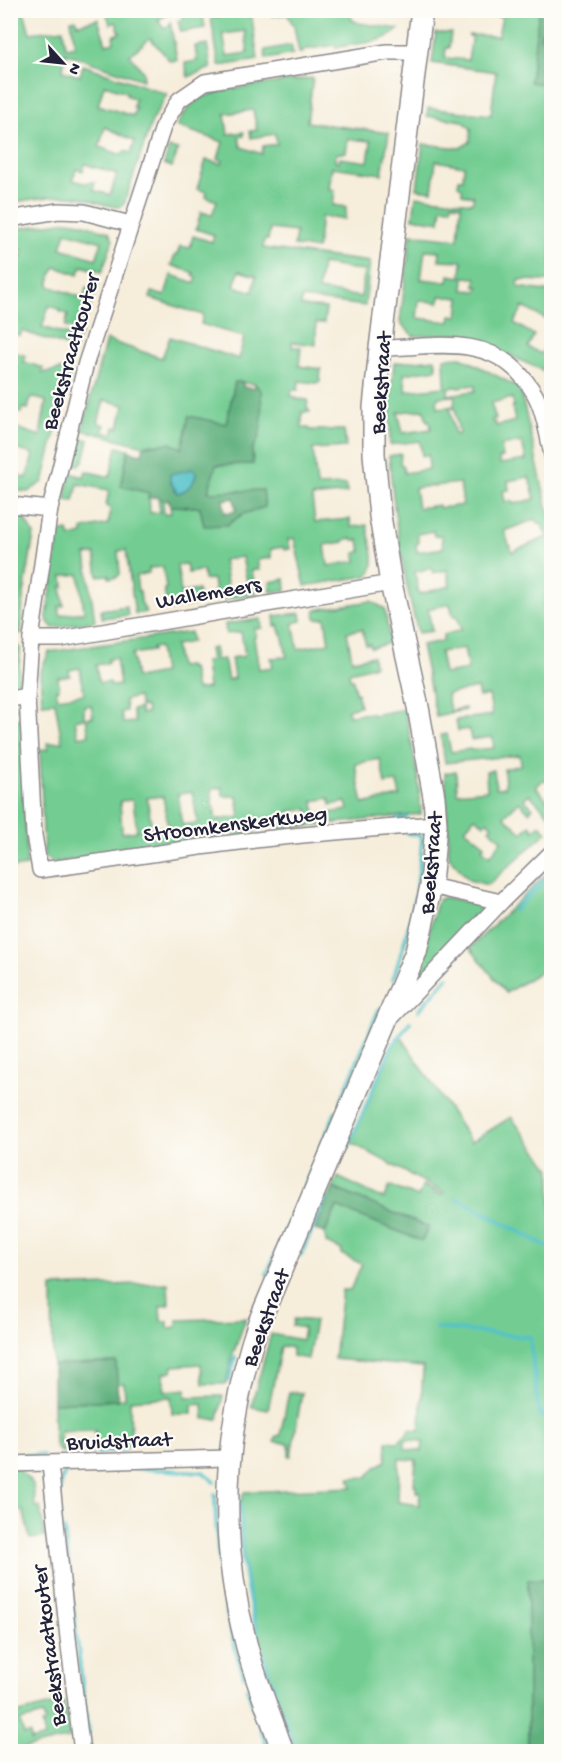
<svg xmlns="http://www.w3.org/2000/svg" width="562" height="1762" font-family="'Gochi Hand',sans-serif">
  <style>
    .green { fill: #73cd93; stroke: #4a7867; stroke-width: 1.5; fill-rule: evenodd }
    .forest { fill: #5eb07d; stroke: #40695c; stroke-width: 1.5; fill-rule: evenodd }
    .water { fill: #54c2c8; stroke: #3b7282; stroke-width: 1.5 }
    .lines { fill: none; stroke-linecap: round; stroke-linejoin: round }
    .stream { stroke: #54c2c8; stroke-width: 4 }
    .street-casing { stroke: #8c888a; stroke-width: 18 }
    .secondary-casing { stroke: #8c888a; stroke-width: 24 }
    .street { stroke: #fff; stroke-width: 15 }
    .secondary { stroke: #fff; stroke-width: 21 }
    .labels { text-anchor: middle; stroke-width: 4.5; stroke-linejoin: round; paint-order: stroke }
    .street-label { font-size: 22px; fill: #22223b; stroke: #fdfcf7 }
  </style>
  <rect width="100%" height="100%" fill="#fdfcf7"/>
  <filter id="ink" filterUnits="userSpaceOnUse"><feTurbulence type="fractalNoise" baseFrequency=".0167" numOctaves="2"/><feDisplacementMap in="SourceGraphic" scale="12" xChannelSelector="R" yChannelSelector="G"/><feConvolveMatrix kernelMatrix="1 2 1 2 8 2 1 2 1" color-interpolation-filters="sRGB"/></filter>
  <filter id="wash" filterUnits="userSpaceOnUse"><feTurbulence type="fractalNoise" baseFrequency=".008" numOctaves="4" result="noise"/><feDisplacementMap in="SourceGraphic" scale="24" xChannelSelector="R" yChannelSelector="G"/><feGaussianBlur stdDeviation="1.35" result="paint"/><feColorMatrix in="noise" values="0 0 0 0 0 0 0 0 0 0 0 0 0 0 0 0 0 1.4 0 .05"/><feComposite in="paint" operator="in"/></filter>
  <g filter="url(#wash)">
    <rect width="100%" height="100%" fill="#f6edda"/>
    <g class="green">
      <path d="M233,10L251,11L258,60L219,66L211,18L222,16L221,12ZM245,31L248,53L227,56L223,34Z"/>
      <path d="M10,11H24L30,33L63,29L66,48L75,46L71,20L76,19L78,24L98,19L106,44L114,42L113,36L120,33L116,22L110,24L106,11H178L169,12V14L158,20L164,29L170,25V21L177,60L170,61L150,38L130,55L144,73L143,80L65,53L63,71L80,76L83,65L167,94L152,121L124,204L120,207C107,207 96,201 84,198C61,193 36,199 13,202L10,184V43H12ZM104,85L127,92L126,95L135,99L133,107L136,108L133,116L98,105ZM105,127L135,141L131,153L124,151L122,155L99,147ZM85,164L117,174L110,195L93,190L95,182L84,183L73,180L76,169L83,171Z"/>
      <path d="M189,11H202L205,28L181,32L178,21L183,20L182,15L189,14Z"/>
      <path d="M271,11H352L351,19L358,23L399,29C383,45 357,42 336,48L335,45L303,50V53H299L294,26L287,14L272,16Z"/>
      <path d="M488,11H539L530,82L551,84V81V127L545,126L544,138L551,139V281L519,280L518,287L551,292V322L523,307L514,323L534,335L528,347L541,354L551,335V403L544,371L462,334L413,336L400,322L411,234L458,239L461,205L452,204L451,208L442,207L440,222L413,218L416,196L472,203L474,196L462,194V188L458,185L459,179H463L464,166L436,161L432,191L417,189L423,144L460,148L470,142L471,129L463,121L427,116L428,108L491,115L496,72L432,63L436,33H451L449,48H446L445,58L468,60L472,37L468,35L498,36L502,17L488,15ZM425,250L440,251L439,260L462,261L461,277L449,275L448,282L421,279ZM464,277L476,278L475,287H479L478,291L463,290ZM440,296L460,298L458,316L451,315L450,322L417,318L419,300L439,303Z"/>
      <path d="M544,11H551V40H540L547,20Z"/>
      <path d="M207,44L211,68L188,77L185,63L197,61L195,46Z"/>
      <path d="M291,45L293,54L266,59L265,50Z"/>
      <path d="M313,78L307,122L389,133L382,174L332,167L329,189L335,190L333,205L346,207L345,219L321,217L317,249L294,246L296,232L270,229L268,240H264L263,248L370,262L365,306L302,298L301,306L326,308L324,323H316V345L292,342V347H301L299,366L321,369L320,382L316,383L299,381L298,390H292L291,396L296,397V399L308,400L307,408L310,412H302V428H309L310,430H344L346,447L313,449L317,486L346,485L347,493L312,497L315,522L350,519L351,527L367,525C369,539 380,566 367,576L305,586L294,538L288,539L290,549L284,550L283,547L271,549V558L257,560L259,570H252L256,594L216,601L213,579L204,580L203,570L188,573L186,564L177,565L181,593L198,590L200,603L168,610L164,589L166,588L163,567L149,568V573L136,576L138,591H140L141,602L146,612L135,614L126,550L118,551L120,574L117,577L109,578V575L98,576L95,554L86,555L95,621L53,628L48,622L47,617L59,533L68,531L70,537L83,534V529L108,524L111,508L106,506L109,490L78,484L74,501L65,500L70,473L84,477L86,471L110,477L117,447L129,449L121,486L149,493L150,513L160,512L158,497L163,501L164,514L171,513L170,506L200,507L204,525H227L243,514L263,490L208,493L215,465L253,464L252,450L259,437L255,384L235,382L226,425L182,448L152,444L144,446L82,430L106,340L162,358L170,337L239,359L244,337L201,324L203,315L150,298L152,292L165,296L171,275L195,283L197,277L193,275L194,273L171,265L175,255H177L180,246L190,248L193,236L212,242L214,235L196,229L201,212L212,215L217,201L206,197L207,192L197,189L206,160L222,164L223,161L218,159L223,142L176,126C181,117 188,107 197,101C214,88 288,81 313,78ZM253,110L257,130L250,131L251,138L275,134L277,144L263,146L262,154L241,147L239,137L244,136V132L228,134L225,114ZM348,139L371,141L368,162L340,158L339,162L335,161L336,154L346,152ZM322,264L364,271L361,297L318,290ZM239,271L256,276L253,292L234,286ZM104,400L124,405L119,428L115,427L113,434L103,432L105,425L98,423ZM352,538L353,540H359L361,552L355,553L357,561L328,566L325,545L344,542V540ZM242,557L248,586L228,589L223,560ZM79,574L84,612L60,615L59,606H64L61,587H64L63,576Z"/>
      <path d="M169,148L178,150L172,167L164,164Z"/>
      <path d="M68,221L82,223L109,232L113,240L102,272L82,266L78,275L56,267L51,275L49,286L83,298L87,287L98,284L75,349L22,331L20,336L14,334L11,346V265L13,262L12,256L20,254L21,258L24,250H19L15,229ZM66,232L102,242L96,259L61,248ZM49,306L60,309V312L68,314L65,327L73,329L71,336L42,327Z"/>
      <path d="M11,351L26,356L24,362L43,368L42,373L71,368L43,482L28,492L11,490V467L17,468L15,475L27,478L33,454L11,448V426L40,436L46,401L31,397L28,409L23,408L21,413L13,411L11,420Z"/>
      <path d="M461,357L520,388L547,506L552,517L551,589L548,588L545,596L550,601L543,604L551,623L552,744L550,745L551,750V779L546,782L543,780L536,787L551,804V817L529,794L524,799L533,808L529,812L519,802L504,816L522,833L530,825L534,830L540,825L547,832L488,885L469,880L449,857L445,773L456,771L457,793L487,790L486,771L494,770L496,788L505,787L504,769L521,765L520,755L445,763L441,735L447,734L451,752L470,749L471,750L494,748L492,737L471,740L469,729L458,731L456,720L492,715L489,695L479,697L477,688L447,694L450,711L465,708V710L436,716L421,645L443,641V635L461,630L457,616H453L450,604L428,609L432,631L418,633C403,576 394,516 389,456L401,454L400,464L403,465L404,473L429,469L428,455L422,456L420,441L390,445V404L394,363L435,359L437,369L404,374L406,391L445,387L444,358ZM475,385V391L448,395V388ZM455,396L454,406L438,408L437,400L439,397ZM512,398L514,406L512,407L515,421L496,426L495,422H492V419H496L491,403ZM455,408L459,434L455,435L450,409ZM424,410L427,421H430L431,429L403,433L398,412ZM522,442L526,460L500,464L499,458L503,457L501,446ZM529,477L535,499L513,504L512,501L505,502L503,491L509,490L508,481ZM460,483L463,505L440,508L439,505L418,508L415,488ZM536,519L538,523H541L547,537L512,552L504,531ZM433,531L434,536L441,535L443,548L417,552L416,544L419,543L417,534ZM431,568L433,573L447,570L450,586L419,594L415,572ZM464,648L468,670L444,674L440,652ZM475,817L484,824L487,821L492,826L489,829L502,840L490,856L482,849L485,845L465,829Z"/>
      <path d="M79,437L89,440L84,460L79,465L72,464Z"/>
      <path d="M11,515L23,517L34,534L23,599L21,633L17,635H10L11,552H13L16,532L11,531Z"/>
      <path d="M285,579L286,590L271,592L270,582Z"/>
      <path d="M371,601L385,609L390,643L371,648L370,644L366,645L362,629L347,632L352,660L373,656L374,666L349,672L350,679H353L355,692H357L360,706L348,709L349,715L371,713L372,715L405,709L418,777L421,814L280,829L279,824L260,826V830L250,832L53,863L44,857L40,750L48,749V743L62,742L55,702L42,703L40,673L49,652L190,632L192,642L175,645L179,667L188,666V668H192L196,690L208,688L205,662L211,661L209,649L214,648L216,660L224,659L228,680L234,678L231,658L245,656L241,632L226,634L225,624L261,619L262,628L255,629L256,637L254,638L259,669L273,667L271,658L287,657L282,633H280L278,625L275,626L274,616L301,613L302,621L293,623L298,649L329,643L325,618L316,619L315,610ZM159,647L163,673L136,678L132,654L153,651L152,648ZM116,658L120,685L111,686L110,682L99,683L96,665L108,663V659ZM80,668L84,694L58,698L56,690L59,689L58,677L70,676L69,670ZM138,697L140,706L146,707L147,713L141,714L140,708L132,710L135,722L123,723L121,712L126,711L125,700ZM91,705L93,717L86,718L89,735L78,737L75,720L84,718V706ZM380,759L385,784L397,782L400,796L363,804L355,764ZM222,787L223,796H237L240,817L216,820L214,807L212,805V789ZM192,792L198,823L182,825L178,794ZM163,796L168,827L152,828L147,798ZM329,798L331,805L346,802L348,810L316,815L313,801ZM133,800L137,831L122,833L120,801ZM308,809L309,824L294,825L293,819H290L289,811Z"/>
      <path d="M126,606L128,615L102,618L101,610Z"/>
      <path d="M17,645L20,649L18,692L11,693V648Z"/>
      <path d="M21,718L27,866L11,868V720Z"/>
      <path d="M551,869V965L506,993L470,948Z"/>
      <path d="M444,897L479,905L481,912L426,971L420,972L418,970L438,900Z"/>
      <path d="M400,1035L471,1142L511,1117L551,1169V1751H544L545,1579L528,1581V1751H296C271,1681 245,1608 242,1533C241,1518 239,1505 244,1492L352,1487L349,1478L367,1477L376,1467L386,1461L387,1441L398,1442L408,1433L409,1429L420,1430L423,1367L334,1359L342,1290H350L362,1264L341,1254L342,1250L326,1243L325,1233L337,1207L422,1241L428,1228L333,1188L338,1177L384,1199L390,1186L418,1197L423,1185L442,1195L444,1193L350,1142L392,1046ZM409,1440L423,1441L422,1451L405,1449V1441ZM399,1459L416,1460L414,1485H416V1492H420L419,1505L398,1502Z"/>
      <path d="M168,1283L169,1305L160,1306L161,1321H168V1328L177,1327V1320L246,1318L232,1357L226,1384H203L201,1364L173,1366L172,1372L163,1373L165,1391L186,1389V1397L223,1396L218,1419H204L203,1404L192,1405V1414H172L171,1397L130,1400L131,1446L94,1452H60L55,1445L53,1403L117,1400L118,1399L125,1398L124,1383L116,1384V1362L53,1365L52,1287ZM95,1430V1442L73,1443V1447L61,1448L60,1431Z"/>
      <path d="M294,1319L315,1321L308,1359L292,1356V1348L281,1346L268,1410L251,1407L271,1334L302,1340L304,1328L292,1326Z"/>
      <path d="M289,1392L302,1393L291,1456H289V1443L274,1442L276,1436H280Z"/>
      <path d="M17,1467L33,1484L35,1507H40L45,1537L30,1539L23,1510L11,1513L10,1468Z"/>
      <path d="M64,1702L70,1738L11,1751V1715ZM43,1715L45,1723L42,1724L45,1737L31,1741L30,1734L24,1735L20,1721Z"/>
    </g>
    <g class="forest">
      <path d="M539,11H544L547,20L546,28L541,32L540,39L551,40V85L530,82Z"/>
      <path d="M235,382H243V387L254,388L255,384L261,391L262,419L259,437L252,450L253,464L216,465L208,492L263,490L265,507L243,514L227,525L204,526L200,507L170,506L169,500L163,501L158,497L148,498L149,493L121,486L128,451L142,454L144,446L170,443L182,448L189,416L226,424ZM234,498L236,511L225,513L223,500Z"/>
      <path d="M333,1188L428,1227L422,1241L337,1207L325,1233L315,1230Z"/>
      <path d="M116,1362L118,1400L53,1403V1365Z"/>
      <path d="M546,1579L544,1751H528V1580Z"/>
    </g>
    <path class="water" d="M193,469L196,473C196,482 186,492 177,493L170,481V474Z"/>
    <g class="lines">
      <g class="stream">
        <path d="M10,709L20,708"/>
        <path d="M396,820L407,818"/>
        <path d="M514,910L552,873"/>
        <path d="M393,979C409,932 419,890 422,840L420,835L407,833"/>
        <path d="M419,1010L448,977"/>
        <path d="M341,1101L379,1009"/>
        <path d="M348,1147L392,1046L410,1022"/>
        <path d="M456,1198L552,1249"/>
        <path d="M297,1204L336,1111"/>
        <path d="M301,1255L326,1198"/>
        <path d="M267,1274L292,1215"/>
        <path d="M436,1328L530,1337L539,1416L552,1414"/>
        <path d="M229,1381L235,1358"/>
        <path d="M98,1453L125,1449"/>
        <path d="M10,1455H43"/>
        <path d="M129,1468L203,1472L215,1482"/>
        <path d="M60,1490C60,1480 63,1471 74,1469"/>
        <path d="M215,1494C217,1559 223,1615 244,1676"/>
        <path d="M240,1502C241,1522 241,1542 243,1562C251,1626 274,1690 296,1752"/>
        <path d="M64,1530L90,1752"/>
        <path d="M247,1688L269,1752"/>
      </g>
    </g>
  </g>
  <g filter="url(#ink)">
    <g class="lines">
      <g class="street-casing">
        <g id="street">
          <path d="M418,52H387L205,82L179,100L164,124L86,363L50,509L31,639L27,696L34,835L40,870C103,862 167,851 231,843C299,834 368,829 436,824"/>
          <path d="M10,219L58,211L84,212L130,224"/>
          <path d="M380,348C429,348 483,333 520,374C527,382 534,391 538,401C545,417 548,437 552,455"/>
          <path d="M10,505L50,509"/>
          <path d="M31,639H61L391,583"/>
          <path d="M10,699L27,696"/>
          <path d="M431,886L501,902"/>
          <path d="M391,1018L501,902L552,852"/>
          <path d="M10,1464L228,1458"/>
          <path d="M50,1464L68,1638L82,1752"/>
        </g>
      </g>
      <g class="secondary-casing">
        <path id="secondary" d="M283,1752C271,1716 255,1680 246,1643C217,1534 223,1428 259,1322L416,952L431,886L436,824L434,797L418,707L391,583L380,516L374,454V407L380,348L422,10"/>
      </g>
      <use href="#street" class="street"/>
      <use href="#secondary" class="secondary"/>
    </g>
  </g>
  <g class="labels">
    <g class="street-label">
      <text transform="translate(69 351) rotate(-74)" y="8">Beekstraatkouter</text>
      <text transform="translate(379 383) rotate(-86)" y="8">Beekstraat</text>
      <text transform="translate(208 591) rotate(-10)" y="8">Wallemeers</text>
      <text transform="translate(235 822) rotate(-7)" y="8">Stroomkenskerkweg</text>
      <text transform="translate(429 863) rotate(-85)" y="8">Beekstraat</text>
      <text transform="translate(264 1317) rotate(-70)" y="8">Beekstraat</text>
      <text transform="translate(119 1439) rotate(-2)" y="8">Bruidstraat</text>
      <text transform="translate(47 1646) rotate(-97)" y="8">Beekstraatkouter</text>
    </g>
  </g>
  <rect width="562" height="1762" fill="none" stroke="#fdfcf7" stroke-width="36"/>
  <g transform="translate(63 63) rotate(117)" stroke="#fdfcf7" stroke-width="4.5" paint-order="stroke">
  <path d="M0-4.5L10 22L0 15L-10 22Z" fill="#22223b"/>
  <text y="-9" font-size="16" font-weight="bold" text-anchor="middle" fill="#22223b">N</text>
  </g>
</svg>
